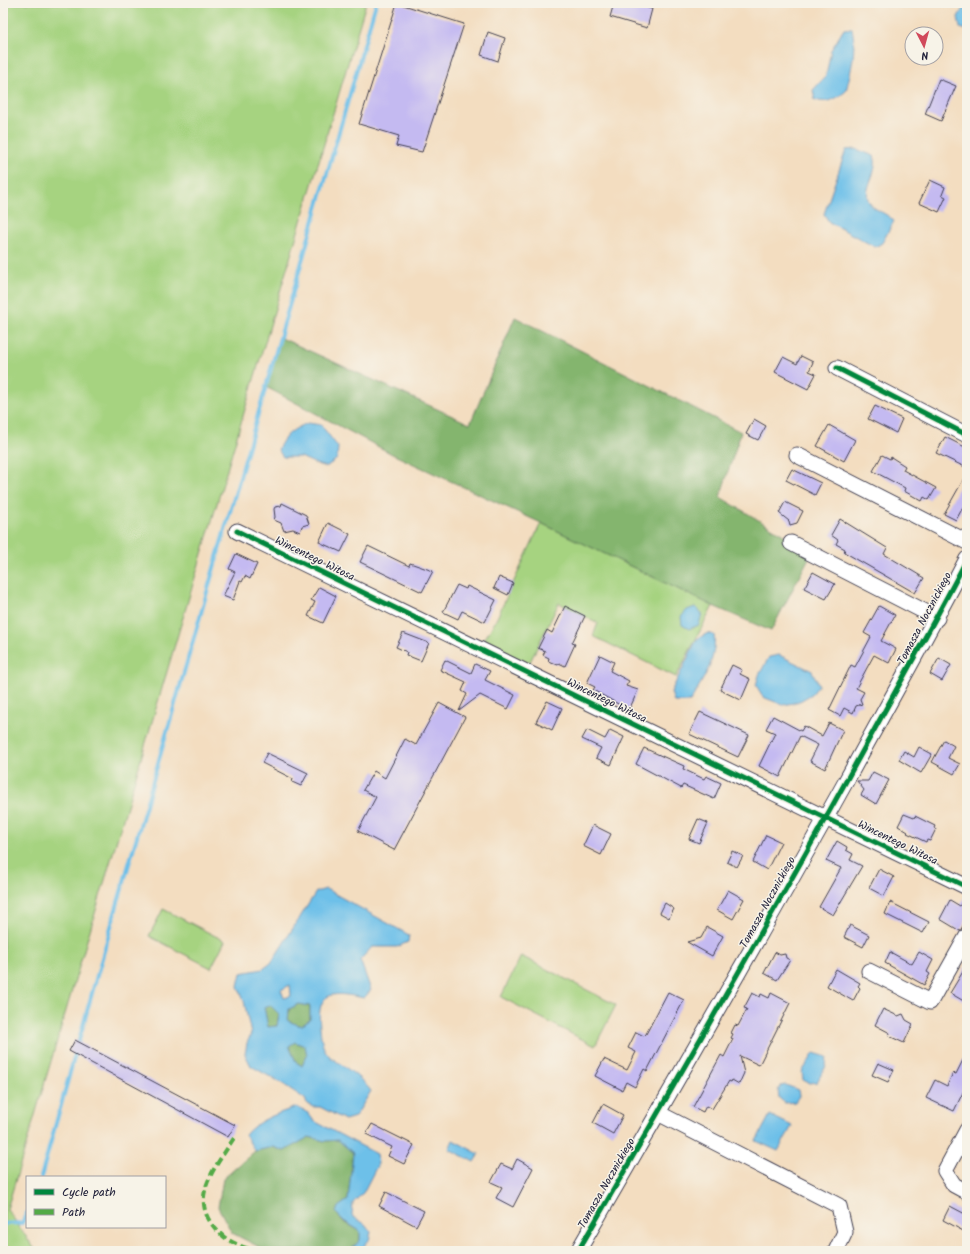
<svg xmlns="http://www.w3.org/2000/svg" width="970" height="1254" font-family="Kalam,sans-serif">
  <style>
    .green { fill: #a6d380; stroke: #647a5e }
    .forest { fill: #84b56e; stroke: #536c54 }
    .water { fill: #6dc0e9; stroke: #487192; fill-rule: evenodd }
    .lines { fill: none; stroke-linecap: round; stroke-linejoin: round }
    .stream { stroke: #6dc0e9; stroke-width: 4 }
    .building { fill: #c4baf1 }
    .minor-casing { stroke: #413e4f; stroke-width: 17 }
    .minor { stroke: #fff; stroke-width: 15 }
    .quiet { stroke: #53aa46; stroke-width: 4; stroke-dasharray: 8 4; stroke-linecap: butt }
    .cycleway-casing { stroke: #f7f3e8; stroke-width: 8 }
    .cycleway { stroke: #00873e; stroke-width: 5 }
    .labels { text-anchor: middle; stroke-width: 3; stroke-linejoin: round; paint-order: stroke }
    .street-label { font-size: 11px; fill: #22223b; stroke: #f7f3e8 }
  </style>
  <rect width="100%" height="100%" fill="#f7f3e8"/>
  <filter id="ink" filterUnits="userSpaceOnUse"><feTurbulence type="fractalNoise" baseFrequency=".025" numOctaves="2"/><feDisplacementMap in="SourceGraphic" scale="8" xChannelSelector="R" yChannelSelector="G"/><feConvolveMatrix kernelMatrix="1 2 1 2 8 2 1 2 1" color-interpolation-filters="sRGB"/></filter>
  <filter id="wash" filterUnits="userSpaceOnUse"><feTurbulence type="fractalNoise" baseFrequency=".012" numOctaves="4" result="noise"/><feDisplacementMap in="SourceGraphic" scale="16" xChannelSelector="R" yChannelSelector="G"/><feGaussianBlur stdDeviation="0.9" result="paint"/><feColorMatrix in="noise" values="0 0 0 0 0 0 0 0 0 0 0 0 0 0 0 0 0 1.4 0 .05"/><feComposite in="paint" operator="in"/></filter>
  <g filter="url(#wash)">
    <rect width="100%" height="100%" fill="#f3ddc0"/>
    <g class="green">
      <path d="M3,3H366L7,1209L36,1251H3Z"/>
      <path d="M541,523L713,606L676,677L593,636L598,623L559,603L527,668L479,648L495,622Z"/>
      <path d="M163,909L225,941L211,968L149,936Z"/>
      <path d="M521,956L616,1005L595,1046L501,997Z"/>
    </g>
    <g class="forest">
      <path d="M515,317L741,432L720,497L812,552L771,631L713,606L541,523L392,454L266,387L279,337L470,424Z"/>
      <path d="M299,1004L310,1006V1020L301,1026L288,1021L289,1009Z"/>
      <path d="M270,1005L279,1014L277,1026L268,1027L264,1007Z"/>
      <path d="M294,1042L305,1046L307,1055L302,1066L296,1062L289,1046Z"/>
      <path d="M309,1137L325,1141L338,1140L353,1153L348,1200L338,1207L336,1213L344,1222L360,1231V1240L350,1251H267L232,1233L218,1207L223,1179L255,1151L273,1147L284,1151Z"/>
    </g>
    <g class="water">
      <path d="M966,3H967V30L960,28L958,17Z"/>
      <path d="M852,28C857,50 851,70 846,91C836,99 828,104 815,100L813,90L826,76L831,50L844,29Z"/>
      <path d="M856,149L874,156C880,171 862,188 869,202C874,211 886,212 894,221L882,243L875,247L829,222L824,214L846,150Z"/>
      <path d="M308,423L321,425L338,447L337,459L326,467L316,464L301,457H283L278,450C284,435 293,429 308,423Z"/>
      <path d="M695,607L702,613L699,625L689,629L682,625L681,617L687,610Z"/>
      <path d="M708,633L714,635C717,661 702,680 690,702H674L671,692L697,639Z"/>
      <path d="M779,655L812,671L819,685L812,694L798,702L783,705L763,697L756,685L759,675L769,657Z"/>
      <path d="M326,889L409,935L408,942L397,947H372L360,960L371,990L364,998C334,992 316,989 320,1027C321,1035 321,1046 327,1053C329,1057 335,1060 339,1063C351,1071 362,1079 371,1091L355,1117L345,1120L320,1107H313L307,1104L305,1099L283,1084L251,1066L245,1054L247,1043L251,1034L244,1001L238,986L241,973L263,969L271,963L316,892ZM290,985L291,996L284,998L281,990ZM299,1004L310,1006V1020L301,1026L288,1021L289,1009ZM270,1005L279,1014L277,1026L268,1027L264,1007ZM295,1042L305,1046L307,1055L302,1066L296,1062L289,1046Z"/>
      <path d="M814,1053L827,1057L826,1066L817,1082L809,1083L803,1080L802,1072Z"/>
      <path d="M786,1085L798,1090L799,1096L795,1102L785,1103L779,1098L778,1090L781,1086Z"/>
      <path d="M297,1107L308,1113L314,1121L377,1154L378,1164L363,1193L353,1203L352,1216L365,1224L371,1232L369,1240L360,1251H350L360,1240V1231L344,1221L336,1213L338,1207L348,1200L353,1153L338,1140L325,1141L309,1137L284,1151L273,1147L255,1151L245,1135C257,1120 279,1113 297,1107Z"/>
      <path d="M770,1115L792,1126L778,1151L756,1141Z"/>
      <path d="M453,1140L479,1154L474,1162L449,1149Z"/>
    </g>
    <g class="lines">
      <g class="stream">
        <path d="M41,1177L94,986L376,3"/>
        <path d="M3,1224L22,1223L27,1213"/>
      </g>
    </g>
    <g id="blocks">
      <g class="building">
        <path d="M397,3L464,24L422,152L396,146L399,136L359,124Z"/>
        <path d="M614,3H631L652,9L647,28L610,17Z"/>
        <path d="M488,32L505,38L498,61L481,55Z"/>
        <path d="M939,79L956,86L941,121L925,114Z"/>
        <path d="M930,180L945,187L942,195L946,197L939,212L919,203Z"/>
        <path d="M801,356L813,362L809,371L816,374L808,389L775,372L783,357L797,364Z"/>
        <path d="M875,406L902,419L896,433L868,419Z"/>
        <path d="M754,419L766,426L758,440L746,434Z"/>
        <path d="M829,425L855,440L844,461L817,446Z"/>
        <path d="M945,437L967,448V468L936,453Z"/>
        <path d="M882,455L890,459L891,457L905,466L903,470L936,488L929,500L924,497L922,501L904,491L905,488L873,471Z"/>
        <path d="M792,469L821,483L815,495L786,480Z"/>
        <path d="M967,473V500L956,520L944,514Z"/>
        <path d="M785,502L803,511L797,523L790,525L789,521L779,513Z"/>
        <path d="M282,503L306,515L309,524L302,526L300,532L293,529L284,531L281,523L274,520L275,517L274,509L275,507L281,506Z"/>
        <path d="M840,519L887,548L884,554L924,578L915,593L844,552L845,549L836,544L838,540L831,535Z"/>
        <path d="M328,523L350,534L341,552L319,542Z"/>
        <path d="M368,546L409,566L410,563L433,571L422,592L360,562Z"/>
        <path d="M236,554L257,564L250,579L245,576L242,582L240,581L233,600L223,596L235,572L229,569Z"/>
        <path d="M813,572L835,584L826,599L804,588Z"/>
        <path d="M499,577L513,583L508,595L494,588Z"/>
        <path d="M457,585L466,589L467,586L496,600L485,622L462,611L458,619L443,612Z"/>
        <path d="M319,587L336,596L323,623L308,616L315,602L311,600Z"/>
        <path d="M565,606L585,616L572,643L575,644L565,666L559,663L558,665L548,661L549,658L543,655L545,651L538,648L547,630L552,633Z"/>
        <path d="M879,606L895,615L881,641L896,649L889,663L874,655L856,688L864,692L860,699L862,704L856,706L853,713L844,708L840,716L829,710L851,665L855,667L871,637L864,633Z"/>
        <path d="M403,633L429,643L421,661L406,655L407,652L396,647Z"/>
        <path d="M600,655L614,662L610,671L629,681L626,686L638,690L629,710L593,690L595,687L587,683Z"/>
        <path d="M939,658L951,665L942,681L930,674Z"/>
        <path d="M445,660L471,673L475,664L490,671L485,680L515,695L508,709L480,695L459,711L467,694L462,691L466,682L440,670Z"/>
        <path d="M732,665L742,670L740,674L750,679L741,700L720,690Z"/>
        <path d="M547,701L562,708L552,730L536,722Z"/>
        <path d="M439,703L465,717L394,850L358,831L376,797L363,790L374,771L385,778L405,739L416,745Z"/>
        <path d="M700,712L749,735L738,757L689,734Z"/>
        <path d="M773,716L801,731L804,726L822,736L829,723L843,730L825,769L810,761L818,745L800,736L780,777L759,766L775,733L766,729Z"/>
        <path d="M587,730L605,739L610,730L624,737L611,765L596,758L601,748L582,739Z"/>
        <path d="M944,740L954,746L948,758L960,764L954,774L932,762Z"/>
        <path d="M919,747L932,754L921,773L899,760L904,751L914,757Z"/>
        <path d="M644,748L684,766L683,769L704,779L706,776L721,783L714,799L683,785L681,788L636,764Z"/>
        <path d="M267,753L308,773L301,786L292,782L293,779L262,763Z"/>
        <path d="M873,772L889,780L876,804L861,795L864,790L857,781H868Z"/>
        <path d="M904,814L914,818L915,816L935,826L934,828L936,829L930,841L927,840L926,842L907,833L908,832L898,826Z"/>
        <path d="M698,819L708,823L699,843L689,839Z"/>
        <path d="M593,825L611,834L601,855L583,846Z"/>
        <path d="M766,835L781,842L767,870L753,862Z"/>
        <path d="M837,841L847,847L846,850L853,854L850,860L862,866L833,915L819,907L841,868L826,861Z"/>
        <path d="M732,851L743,856L737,867L727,862Z"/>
        <path d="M879,869L894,877L884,896L869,888Z"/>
        <path d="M728,890L744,899L733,919L717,910Z"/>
        <path d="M965,896H967V919L960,931L940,919L950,900L960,906Z"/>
        <path d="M890,902L929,922L923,933L885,914Z"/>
        <path d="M665,903L674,909L669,918L660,913Z"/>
        <path d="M850,925L869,935L863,947L844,937Z"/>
        <path d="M707,927L723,936L712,956L687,942L701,938Z"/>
        <path d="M775,952L780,955L785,954L786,958L790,960L777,980L764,973Z"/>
        <path d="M890,952L912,964L919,952L933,960L927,972L930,974L924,985L885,963Z"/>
        <path d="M967,965V1003L950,993Z"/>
        <path d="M836,969L860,983L858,986L860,988L853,1001L827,986Z"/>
        <path d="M668,992L684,1000L647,1071L644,1069L635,1087L626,1082L622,1090L595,1076L604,1059L627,1070L636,1052L628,1048L636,1032L644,1036L646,1034Z"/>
        <path d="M752,993L760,997L761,994L769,998L771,993L790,1003L759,1065L740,1056L744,1073L739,1084L732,1080L731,1082L729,1081L712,1109L706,1106L703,1112L693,1107L721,1055L724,1057L733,1039L731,1038L733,1034L731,1033L735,1025L738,1026L747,1009L744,1008Z"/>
        <path d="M883,1009L898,1016L903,1014L906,1020L913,1024L904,1043L889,1036L890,1033L875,1025Z"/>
        <path d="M75,1040L235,1125L228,1137L69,1051Z"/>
        <path d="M967,1052V1084L954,1111L926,1098L935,1080L947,1086L953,1073L956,1074Z"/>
        <path d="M878,1063L894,1070L888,1082L872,1075Z"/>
        <path d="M603,1104L623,1115L613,1134L593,1123Z"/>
        <path d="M372,1124L414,1145L404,1164L388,1156L392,1147L366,1134Z"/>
        <path d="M517,1159L533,1168L513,1207L496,1198L502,1187L491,1182L501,1164L512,1169Z"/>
        <path d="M386,1192L424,1211L416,1226L379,1206Z"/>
        <path d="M950,1206L967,1215V1233L943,1220Z"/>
      </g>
    </g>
  </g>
  <g filter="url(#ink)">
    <use href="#blocks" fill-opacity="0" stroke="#413e4f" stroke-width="1"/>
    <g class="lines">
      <g class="minor-casing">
        <g id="minor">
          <path d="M837,368L967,435"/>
          <path d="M797,455L967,542"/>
          <path d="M237,531L967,887"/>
          <path d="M791,543L937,618"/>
          <path d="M869,971L930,1002L967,936"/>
          <path d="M658,1113L839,1206L845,1232L836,1251"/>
          <path d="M967,1130L945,1171L954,1185L967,1192"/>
          <path d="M578,1251C668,1096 758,940 845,783C886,708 928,634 967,559"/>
        </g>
      </g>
      <use href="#minor" class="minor"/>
      <path class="quiet" d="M234,1138C213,1171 184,1203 223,1236C231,1243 244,1247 254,1251"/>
      <g class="cycleway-casing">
        <g id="cycleway">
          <path d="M837,368L967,435"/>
          <path d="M237,531L967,887"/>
          <path d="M578,1251C668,1096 758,940 845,783C886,708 928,634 967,559"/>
        </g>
      </g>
      <use href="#cycleway" class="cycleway"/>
    </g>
  </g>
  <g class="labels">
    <g class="street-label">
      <text transform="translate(315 558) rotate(26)" y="4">Wincentego Witosa</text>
      <text transform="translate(924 618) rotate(-62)" y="4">Tomasza Nocznickiego</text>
      <text transform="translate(607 700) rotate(26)" y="4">Wincentego Witosa</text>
      <text transform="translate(898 842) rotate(26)" y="4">Wincentego Witosa</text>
      <text transform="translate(767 902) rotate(-61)" y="4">Tomasza Nocznickiego</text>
      <text transform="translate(606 1183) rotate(-60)" y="4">Tomasza Nocznickiego</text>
    </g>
  </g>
  <rect width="970" height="1254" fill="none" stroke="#f7f3e8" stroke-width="16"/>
  <rect x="26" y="1176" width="140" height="52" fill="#f7f3e8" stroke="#a29fa3"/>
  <rect x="34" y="1189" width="20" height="6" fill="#00873e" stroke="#a29fa3"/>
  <text x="62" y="1196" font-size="12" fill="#22223b">Cycle path</text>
  <rect x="34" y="1209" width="20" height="6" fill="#53aa46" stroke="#a29fa3"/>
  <text x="62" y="1216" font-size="12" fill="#22223b">Path</text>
  <g transform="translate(924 46) rotate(174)"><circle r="19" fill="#f7f3e8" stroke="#a29fa3"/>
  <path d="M0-3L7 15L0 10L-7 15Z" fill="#d1495b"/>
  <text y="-6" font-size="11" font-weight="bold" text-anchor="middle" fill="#22223b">N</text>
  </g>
</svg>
